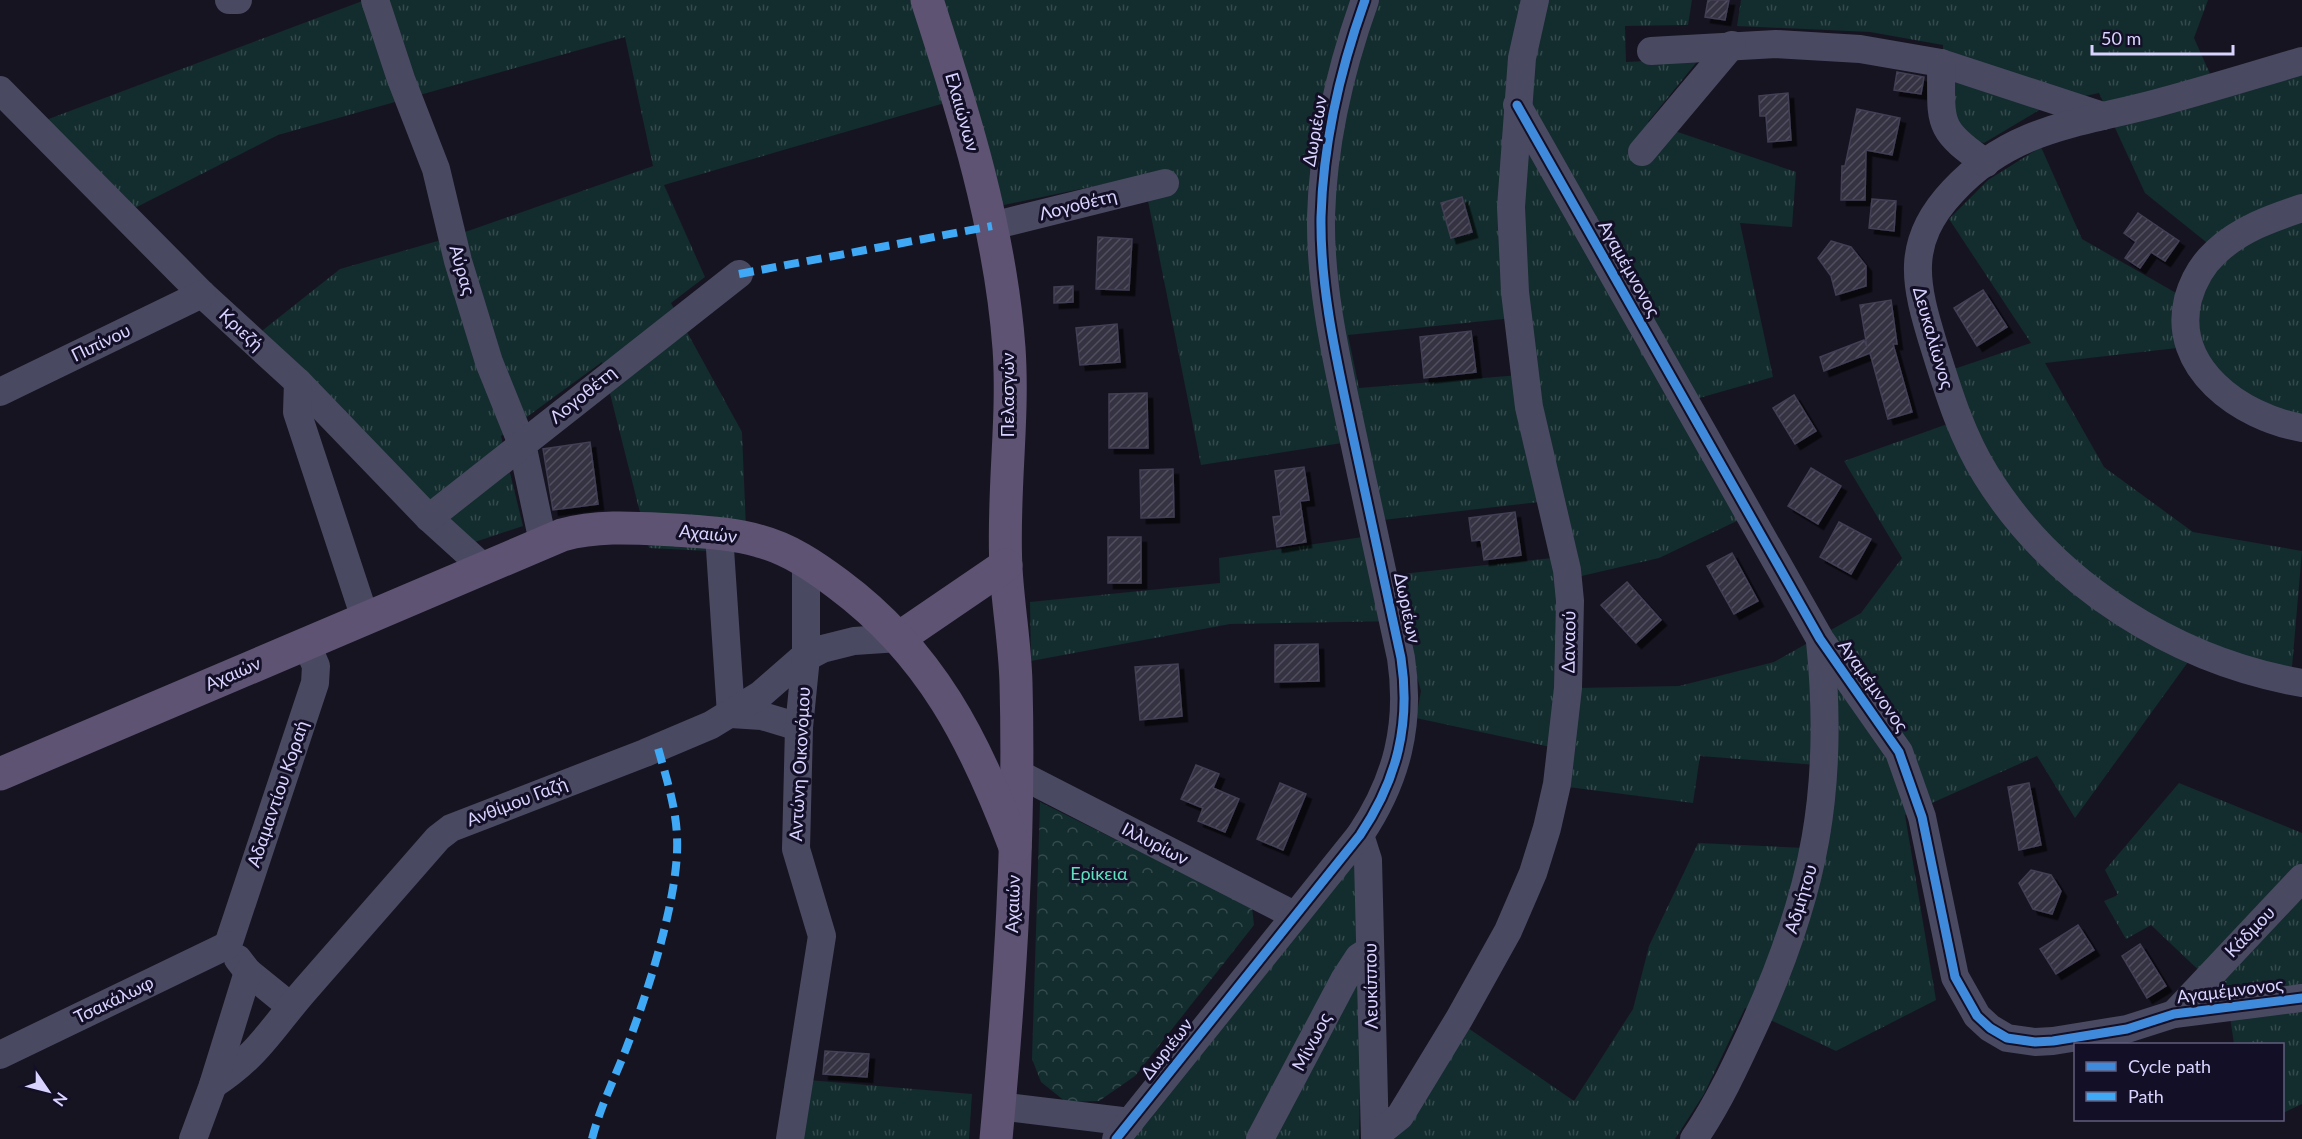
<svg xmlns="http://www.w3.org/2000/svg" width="2302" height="1139" font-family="Lato,sans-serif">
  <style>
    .grass { fill: url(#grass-tufts); fill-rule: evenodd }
    .forest { fill: url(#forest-crowns) }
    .building { fill: url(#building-hatch); stroke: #433f54; stroke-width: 1.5; filter: url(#shadow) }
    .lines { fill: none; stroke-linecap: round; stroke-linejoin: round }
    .minor { stroke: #4a4962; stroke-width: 28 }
    .major { stroke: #5e5373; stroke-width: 33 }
    .quiet { stroke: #3fa9f5; stroke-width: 8; stroke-dasharray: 15 8; stroke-linecap: butt }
    .cycleway-casing { stroke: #130f26; stroke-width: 13 }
    .cycleway { stroke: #408adc; stroke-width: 9 }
    .labels { text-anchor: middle; stroke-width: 6; stroke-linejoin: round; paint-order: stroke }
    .street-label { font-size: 18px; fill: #d9d4ff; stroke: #130f26 }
    .park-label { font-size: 18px; fill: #5fe0c0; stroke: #130f26 }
  </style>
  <defs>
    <pattern id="grass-tufts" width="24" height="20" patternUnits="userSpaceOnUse" patternTransform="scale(1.5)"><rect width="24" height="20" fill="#132c2d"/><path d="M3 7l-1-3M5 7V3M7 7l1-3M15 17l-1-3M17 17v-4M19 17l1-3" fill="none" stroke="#354a4c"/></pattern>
    <pattern id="forest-crowns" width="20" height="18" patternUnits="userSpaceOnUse" patternTransform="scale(1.5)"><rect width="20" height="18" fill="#132c2d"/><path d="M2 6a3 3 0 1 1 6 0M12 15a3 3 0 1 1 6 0" fill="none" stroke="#354a4c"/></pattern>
    <pattern id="building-hatch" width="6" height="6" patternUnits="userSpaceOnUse" patternTransform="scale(1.5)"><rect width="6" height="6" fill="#343243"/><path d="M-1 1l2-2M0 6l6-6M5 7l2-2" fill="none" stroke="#514f5f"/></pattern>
    <filter id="shadow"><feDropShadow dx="5.5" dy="5.5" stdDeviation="0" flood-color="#0009"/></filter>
  </defs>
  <rect width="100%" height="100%" fill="#161421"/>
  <g class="grass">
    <path d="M365,0H1692L1688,25L1625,26L1626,62L1700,58L1648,122L1796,172L1792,227L1740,223L1773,377L1678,404L1739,520L1659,558L1560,581L1577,688L1679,686L1774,662L1861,613L1902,558L1844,461L1967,417L1954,369L2031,343L1949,219L1988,180L2041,147L2082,239L2190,301L2221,254L2145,193L2099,93L2051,103L1984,143L1956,136L1943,92V45L1870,32L1737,26L1741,0H2208L2194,38L2215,85L2302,63V419L2246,399L2195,346L2045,363L2104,467L2193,532L2302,551L2292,667L2196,651L2075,818L2037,756L1905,815L1936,1000L1836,1051L1745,1008L1704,1094L1675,1139H1366L1468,1028L1574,1101L1633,1009L1649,946L1698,843L1827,849L1830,766L1700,756L1693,803L1568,787L1569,751L1416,718L1421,691L1401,621L1230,624L1031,661L1030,602L1220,583L1219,558L1363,537L1373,577L1571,556L1556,500L1383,520L1368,439L1201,465L1143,176L975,211L948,102L664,185L705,277L671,303L742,432L747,553L649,548L602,362L501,436L523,526L469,544L258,334L340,269L448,238L653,166L625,37L278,135L131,210L38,123ZM1523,317L1532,374L1359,388L1348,335Z"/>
    <path d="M2179,783L2302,833V1104L2283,1113L2282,1044H2234L2227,997L2151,925L2126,939L2104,901L2118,895L2105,870Z"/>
    <path d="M1350,857L1359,867L1363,906L1359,1139H1125Z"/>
    <path d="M785,1078L972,1094L969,1139H779Z"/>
  </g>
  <path class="forest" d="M1040,802L1252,907L1254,925L1135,1076L1099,1101L1066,1102L1041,1082L1032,1059Z"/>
  <g class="building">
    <path d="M1708,0H1729L1725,20L1705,17Z"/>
    <path d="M1897,72L1924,77L1921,94L1894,90Z"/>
    <path d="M1788,93L1791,140L1768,142L1766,116H1760L1759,96Z"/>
    <path d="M1857,109L1900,118L1892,155L1866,150L1865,200H1841L1842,166H1845Z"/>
    <path d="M1462,197L1472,232L1451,238L1441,203Z"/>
    <path d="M1872,199L1896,201L1894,231L1869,228Z"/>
    <path d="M2138,213L2179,241L2165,261L2151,252L2140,268L2125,258L2136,242L2124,233Z"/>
    <path d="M1098,237L1132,239L1129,290L1096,289Z"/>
    <path d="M1831,241L1851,247L1866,266V286L1836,295L1831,276L1818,258Z"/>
    <path d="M1073,286V302L1054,303V287Z"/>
    <path d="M1983,290L2007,327L1977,346L1954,308Z"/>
    <path d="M1891,300L1897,344H1893L1912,412L1888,419L1870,353L1824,371L1820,357L1864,340L1867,347L1860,305Z"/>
    <path d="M1117,324L1120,362L1080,365L1076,328Z"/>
    <path d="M1471,331L1476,372L1424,378L1420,337Z"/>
    <path d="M1147,393L1148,448H1109V394Z"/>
    <path d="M1794,395L1816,431L1795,444L1773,408Z"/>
    <path d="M590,442L598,504L553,510L543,449Z"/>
    <path d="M1304,467L1309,500L1300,501L1306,542L1277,547L1273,517L1281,516L1275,471Z"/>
    <path d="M1811,468L1841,486L1818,524L1788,506Z"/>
    <path d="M1173,469L1174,517L1141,518L1140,470Z"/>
    <path d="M1515,512L1521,555L1484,560L1481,540L1472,541L1469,518Z"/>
    <path d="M1839,522L1871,539L1851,574L1820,557Z"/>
    <rect x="1108" y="537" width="33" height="46"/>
    <path d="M1732,553L1758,601L1734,614L1707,566Z"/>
    <path d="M1627,582L1661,620L1636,643L1601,605Z"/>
    <path d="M1318,644L1319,681L1275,682V645Z"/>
    <path d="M1178,664L1182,716L1140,720L1135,667Z"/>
    <path d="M1196,765L1219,774L1213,788L1239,799L1225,832L1198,821L1203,808L1181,799Z"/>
    <path d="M1280,783L1306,794L1283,850L1257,839Z"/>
    <path d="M2029,783L2041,845L2019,850L2008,787Z"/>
    <path d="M2031,870L2051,875L2061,891L2052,914L2033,909L2019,883Z"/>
    <path d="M2078,925L2094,950L2056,974L2040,949Z"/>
    <path d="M2140,944L2166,986L2147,998L2122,956Z"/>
    <path d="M825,1051L869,1054L867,1077L823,1074Z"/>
  </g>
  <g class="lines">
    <g class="minor">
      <path d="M229,0H238"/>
      <path d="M375,0L401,79L436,169L458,261L489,362L522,444L543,542"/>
      <path d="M1651,51L1776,44L1860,49L1941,63L2103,116"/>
      <path d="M2302,61C2254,75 2206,90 2157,103C2079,124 2012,127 1953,191C1904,243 1915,284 1934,346C1948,391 1961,435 1986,475C2054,585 2176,661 2302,683"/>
      <path d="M1941,63C1942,122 1934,128 1986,163"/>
      <path d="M0,90L202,294L298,382L429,518L483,567"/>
      <path d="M1517,105L1820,639L1899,752L1922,817L1955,977L1977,1016L1990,1028L2007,1038L2035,1042L2053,1041L2127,1029L2174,1014L2302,998"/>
      <path d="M1642,152L1732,45"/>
      <path d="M2302,208C2272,218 2240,229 2216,252C2203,264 2193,281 2188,299C2171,368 2240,417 2302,428"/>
      <path d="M992,226L1165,183"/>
      <path d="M298,382L297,412L365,618"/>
      <path d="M0,392L202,294"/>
      <path d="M429,518L739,274"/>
      <path d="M719,534L731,714L762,716L799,727"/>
      <path d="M1017,773L1294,915"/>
      <path d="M1360,835L1368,860L1375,1139"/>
      <path d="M228,945L315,683L316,666L306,643"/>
      <path d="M238,959L248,972L290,1006"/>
      <path d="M2174,1014L2302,878"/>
      <path d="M0,1055L228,945"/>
      <path d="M213,1085C258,1056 272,1028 305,990C349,939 394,889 438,838L451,828L645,753L711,725L760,695L799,661L822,649L854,641L899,638"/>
      <path d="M999,1106L1130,1122"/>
      <path d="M1375,1131L1385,1128L1400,1116L1459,1019L1508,931L1533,873L1547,828L1557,784L1568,688L1570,601L1567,570L1529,407L1515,292L1511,207L1522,58L1535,0"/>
      <path d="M193,1139L213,1085L248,972"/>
      <path d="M790,1139L822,936L796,849L799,727L806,657V562"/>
      <path d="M1116,1139L1360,835C1397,780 1411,724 1401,658C1385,583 1368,507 1352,432C1337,361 1320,290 1321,217C1323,143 1340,70 1365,0"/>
      <path d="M1260,1139L1344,980L1359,957L1370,950"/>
      <path d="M1694,1139C1718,1104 1736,1065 1754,1026C1815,892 1835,788 1820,641"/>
    </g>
    <g class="major">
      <path d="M927,0C964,114 1000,228 1009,348C1014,421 1002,495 1006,568C1008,606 1015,644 1016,683C1020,835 1010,988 996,1139"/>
      <path d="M899,638L1006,565"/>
      <path d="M0,774L562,535C599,525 635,528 674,530C702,532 732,533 759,541C789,549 814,566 838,584C931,653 975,741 1015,847"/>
    </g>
    <g class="quiet">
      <path d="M739,274L992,226"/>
      <path d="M592,1139C600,1107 614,1080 626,1049C647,995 680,894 677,837C676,807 666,777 658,748"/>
    </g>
    <g class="cycleway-casing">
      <g id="cycleway">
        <path d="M1517,105L1820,639L1899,752L1922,817L1955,977L1977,1016L1990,1028L2007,1038L2035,1042L2053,1041L2127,1029L2174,1014L2302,998"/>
        <path d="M1116,1139L1360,835C1397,780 1411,724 1401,658C1385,583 1368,507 1352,432C1337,361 1320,290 1321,217C1323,143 1340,70 1365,0"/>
      </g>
    </g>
    <use href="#cycleway" class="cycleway"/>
  </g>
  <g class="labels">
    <g class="street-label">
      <text transform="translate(962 112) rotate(74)" y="6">Ελαιώνων</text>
      <text transform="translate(1315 131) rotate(-80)" y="6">Δωριέων</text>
      <text transform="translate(1078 205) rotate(-14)" y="6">Λογοθέτη</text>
      <text transform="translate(1629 269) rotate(61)" y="6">Αγαμέμνονος</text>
      <text transform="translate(462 270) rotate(74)" y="6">Αύρας</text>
      <text transform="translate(241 330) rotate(43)" y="6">Κριεζή</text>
      <text transform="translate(1933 338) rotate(74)" y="6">Δευκαλίωνος</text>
      <text transform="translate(101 343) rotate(-26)" y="6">Πιπίνου</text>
      <text transform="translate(583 395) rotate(-39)" y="6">Λογοθέτη</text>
      <text transform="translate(1008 395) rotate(-90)" y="6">Πελασγών</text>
      <text transform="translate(708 534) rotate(6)" y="6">Αχαιών</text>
      <text transform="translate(1407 608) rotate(78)" y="6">Δωριέων</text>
      <text transform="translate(1569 642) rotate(-89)" y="6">Δαναού</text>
      <text transform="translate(233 674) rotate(-23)" y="6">Αχαιών</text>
      <text transform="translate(1873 686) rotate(55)" y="6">Αγαμέμνονος</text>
      <text transform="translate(800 764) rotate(-87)" y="6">Αντώνη Οικονόμου</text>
      <text transform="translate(278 794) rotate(-71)" y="6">Αδαμαντίου Κοραή</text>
      <text transform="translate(517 802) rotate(-21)" y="6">Ανθίμου Γαζή</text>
      <text transform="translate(1155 844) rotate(27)" y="6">Ιλλυρίων</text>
      <text transform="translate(1801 899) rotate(-73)" y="6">Αδμήτου</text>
      <text transform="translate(1013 904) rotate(-88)" y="6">Αχαιών</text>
      <text transform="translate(2250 932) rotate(-46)" y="6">Κάδμου</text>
      <text transform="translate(1371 986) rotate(-91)" y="6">Λευκίππου</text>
      <text transform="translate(2230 991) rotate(-7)" y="6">Αγαμέμνονος</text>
      <text transform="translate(114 1000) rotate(-26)" y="6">Τσακάλωφ</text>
      <text transform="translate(1312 1042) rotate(-62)" y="6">Μίνωος</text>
      <text transform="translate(1167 1049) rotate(-52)" y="6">Δωριέων</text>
    </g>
    <g class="park-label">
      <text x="1099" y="880">Ερίκεια</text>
    </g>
  </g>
  <rect x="2074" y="1043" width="210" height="78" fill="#130f26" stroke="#625e7d" stroke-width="1.5"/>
  <rect x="2086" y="1062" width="30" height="9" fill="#408adc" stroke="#625e7d" stroke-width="1.5"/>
  <text x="2128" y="1073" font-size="18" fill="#d9d4ff">Cycle path</text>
  <rect x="2086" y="1092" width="30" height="9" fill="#3fa9f5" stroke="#625e7d" stroke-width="1.5"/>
  <text x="2128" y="1103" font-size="18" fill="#d9d4ff">Path</text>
  <g transform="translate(48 1091) rotate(125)" stroke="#130f26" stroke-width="4.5" paint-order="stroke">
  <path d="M0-4.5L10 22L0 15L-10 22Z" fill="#d9d4ff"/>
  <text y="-9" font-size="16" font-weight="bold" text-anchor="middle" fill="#d9d4ff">N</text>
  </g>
  <path d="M2092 45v9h141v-9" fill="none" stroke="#d9d4ff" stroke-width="3"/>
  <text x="2101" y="45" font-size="18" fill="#d9d4ff" stroke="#130f26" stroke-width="4.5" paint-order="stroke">50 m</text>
</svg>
